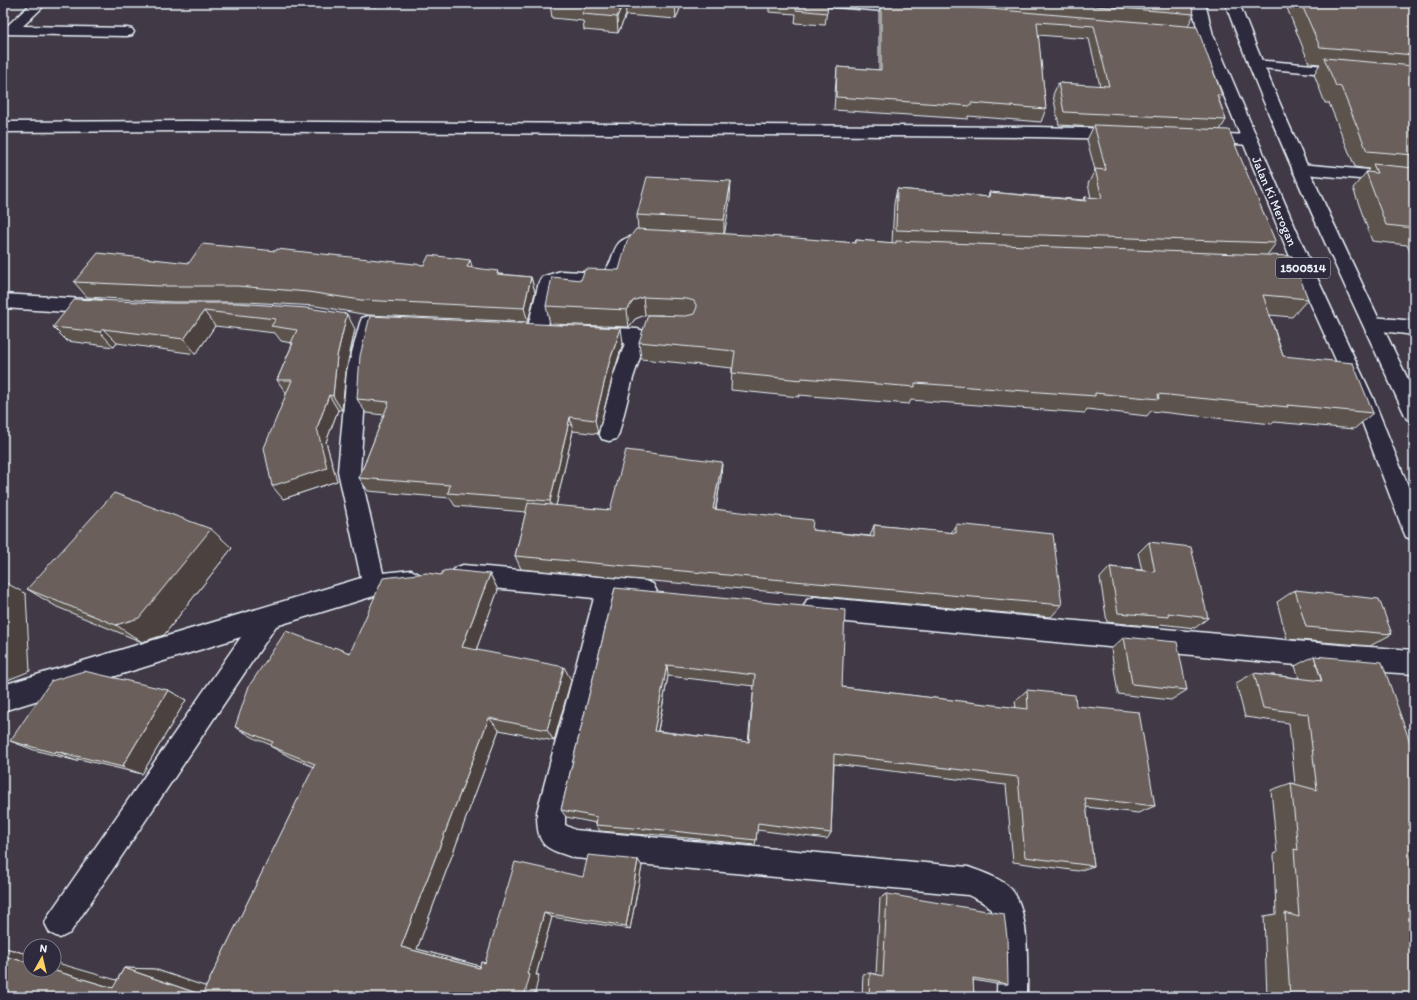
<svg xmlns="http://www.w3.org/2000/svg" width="1417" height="1000" font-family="Itim,sans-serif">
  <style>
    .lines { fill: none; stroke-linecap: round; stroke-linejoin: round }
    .minor-casing { stroke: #e8f1f8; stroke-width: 3 }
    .trunk-casing { stroke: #e8f1f8; stroke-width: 3 }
    .minor { fill: #2f2a3d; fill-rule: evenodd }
    .trunk { fill: #2f2a3d; fill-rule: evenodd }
    .wall { fill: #5c524d; stroke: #e8f1f8; fill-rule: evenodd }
    .shaded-wall { fill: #4b423f; stroke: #e8f1f8 }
    .building { fill: #6b5f5a; stroke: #e8f1f8; fill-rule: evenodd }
    .labels { text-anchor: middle; stroke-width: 3; stroke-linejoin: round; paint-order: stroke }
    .shield { fill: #2f2a3d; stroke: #b0b5c0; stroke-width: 1 }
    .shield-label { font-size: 12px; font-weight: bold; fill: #e8f1f8 }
    .street-label { font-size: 13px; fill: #e8f1f8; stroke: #2f2a3d }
  </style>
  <rect width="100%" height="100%" fill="#413a46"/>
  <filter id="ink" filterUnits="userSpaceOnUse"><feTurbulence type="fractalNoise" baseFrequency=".025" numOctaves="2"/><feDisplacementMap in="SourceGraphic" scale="8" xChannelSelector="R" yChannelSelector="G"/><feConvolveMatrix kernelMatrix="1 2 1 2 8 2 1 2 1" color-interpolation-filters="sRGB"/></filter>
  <g filter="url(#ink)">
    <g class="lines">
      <g class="minor-casing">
        <g id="minor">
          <path d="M32,3H47L23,26L127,28L132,29L134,32L132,35L127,36L3,34V26H7Z"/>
          <path d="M828,3C856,3 888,0 915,6L917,9L915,12L910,13L835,7L830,6Z"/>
          <path d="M1255,60L1347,68L1352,69L1354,72L1352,75L1347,76L1250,67L1248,64L1250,61Z"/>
          <path d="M188,121L1036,127L1120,129L1126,131L1128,134L1126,137L1120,139L1036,137L188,131L3,132V122Z"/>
          <path d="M1203,133L1249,135L1255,137L1257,140L1255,143L1249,145L1197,141L1195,138L1197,135Z"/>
          <path d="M1300,164L1414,174V184L1294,173L1292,169L1294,165Z"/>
          <path d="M640,235L661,237L664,241L661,245C653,247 643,244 636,247C629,251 623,274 615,282L602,286L569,284L556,286L547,331L544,336L537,338L530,336L527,331L539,282L542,277L561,271L603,273C619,256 607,239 640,235Z"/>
          <path d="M3,294L100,300L107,302L109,307L107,312L100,314L3,308Z"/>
          <path d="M369,316L376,318L378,323L367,371L360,471L383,573L411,570L419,574L423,581L419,588L411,592L374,596L276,626L70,933L60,938L50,933L45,923L50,913L241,637L3,711V685L361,578L338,471L347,371L360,323L362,318Z"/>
          <path d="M1373,317L1414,321V335L1366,329L1364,324L1366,319Z"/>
          <path d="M591,327L637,329L644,331L647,336L633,378L619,433L616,439L609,441L602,439L599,433L613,378L625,343L591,341L584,339L581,334L584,329Z"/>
          <path d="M463,565L645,581L653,584L657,592L653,600L645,603L617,600L565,812V825L575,830L968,867C982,872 998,877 1009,887C1031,907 1027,969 1027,997H997C997,980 1001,923 991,910C986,902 976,899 968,895L575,858C544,848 537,847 537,812L594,598L463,585L455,582L451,575L455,568Z"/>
          <path d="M815,597L1339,645L1414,650V674L1339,669L815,619L807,616L803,608L807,600Z"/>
        </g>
      </g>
      <g class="trunk-casing">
        <g id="trunk">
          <path d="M1191,3H1205L1213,35L1313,269L1373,398L1414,501V540L1406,537L1403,530L1353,398L1295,269L1199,35Z"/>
          <path d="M1225,3H1239C1290,136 1352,263 1414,392V421L1407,419L1404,413C1341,278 1277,143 1225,3Z"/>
        </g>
      </g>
      <use href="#minor" class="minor"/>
      <use href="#trunk" class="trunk"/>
    </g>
    <g class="wall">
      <path d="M342,3H380L377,7Z"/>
      <path d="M550,3H682L676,19L626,15L618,33L584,30L583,21L552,18Z"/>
      <path d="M769,3H828L825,25L795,23L796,14L769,12Z"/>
      <path d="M881,3H1190L1194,14L1188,26L1222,95L1219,100L1226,120L1220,130L1276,243L1267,255L1308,299L1292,317L1270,315L1283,356L1373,413L1354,429L1274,422L1272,424L1151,411L1147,416L1087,409L1085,413L911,400L909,404L799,395V397L731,390L732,368L641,359L639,342L663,315H645L635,319L629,327L550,324L546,306L581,280L619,270L638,229L637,215L730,199L724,234L855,243L856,240L892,243L894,204L897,189L988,197L989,192L1084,200L1085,197L1091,198L1088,184L1095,170L1087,140L1093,127L1059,125L1053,95L1058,83L1100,86L1089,39L1038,35L1046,109L1041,122L968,116V119L834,110L836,80L837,67L879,70V12Z"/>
      <path d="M1285,3H1414V261L1407,245L1372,241L1353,188L1369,169L1355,167L1329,103H1325L1314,74L1320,64L1309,63Z"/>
      <path d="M189,263L424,265L473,268L499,274L531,277L535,292L528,322L368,315L316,306L247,302H173L87,297L74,282Z"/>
      <path d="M161,303L355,329L346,371L342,410H338L326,442L337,481L283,499L286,393L277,380L292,345L291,343L281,341L275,333L215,326L196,354L117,343L114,347L67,341L53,327Z"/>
      <path d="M623,343L612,378L598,434L573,431L556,506L610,510L722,462L721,477L716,509L812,530L870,536L874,525L951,533L956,524L1062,605L1051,617L521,569L515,556L526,512L455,506L450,498L368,491L359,478L384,415L366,413L357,399Z"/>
      <path d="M1149,542L1208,618L1195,628L1160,624L1157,627L1107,622L1100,578L1110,567L1142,570L1138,553Z"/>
      <path d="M232,548L164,635L142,642L57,607L27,589Z"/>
      <path d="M490,574L498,590L476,650L571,680L554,741L499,730L417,949L480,966L481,962L485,963L583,877L638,860L642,866L630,929L552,917L536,975H539L3,997V948L9,949L30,955V970L117,980L124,968L154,969L206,987L314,767L290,757L270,746L271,745L256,739L235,727L333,649L350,653L441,575Z"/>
      <path d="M615,588L842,687L1016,708L1015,701L1027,690L1076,706L1155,806L1138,813L1086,807L1094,866L1078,871L1013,862L1006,785L834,764L831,833L827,839L757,830L756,840L755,845L648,834L647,835L600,831L596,825V823L566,817L561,810ZM668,676L754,686L748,742L658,731Z"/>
      <path d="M1295,590L1392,634L1370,646L1287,639L1277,602Z"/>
      <path d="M1124,637L1187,690L1171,700L1118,694L1111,649Z"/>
      <path d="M1314,656L1414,997H1267L1264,916L1276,914L1274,854L1277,853L1271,790L1291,783L1295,784L1289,723L1245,717L1236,683L1254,673L1299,678L1295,666Z"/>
      <path d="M168,690L186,700L142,774L79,759L77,761L34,750L10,741Z"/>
      <path d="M887,894L1008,984H996L973,980L974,997H862L863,974L870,973L876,975L880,898Z"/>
    </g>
    <g class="shaded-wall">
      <path d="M376,3H380L377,7Z"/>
      <path d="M623,3H625L626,15L618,33L617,17Z"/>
      <path d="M675,3H682L676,19Z"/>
      <path d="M731,181L730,199L724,237V220Z"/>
      <path d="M470,260L475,275L467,267Z"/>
      <path d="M531,277L535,292L528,322L524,308Z"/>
      <path d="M643,297L645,315L635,319L629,327L627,310L633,301Z"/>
      <path d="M204,311L215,326L196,354L184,339Z"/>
      <path d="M347,314L355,329L346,371L342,410L333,396L337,356Z"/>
      <path d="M621,328L623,343L612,378L598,434L595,420L609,363Z"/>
      <path d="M103,329L117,343L114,347L100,332Z"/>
      <path d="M329,395L338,410L326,442L337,481L283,499L272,486L317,428Z"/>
      <path d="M570,417L573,431L554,514L550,501Z"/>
      <path d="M722,462L721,477L713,523V509Z"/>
      <path d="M211,529L232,548L164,635L142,642L116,625Z"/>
      <path d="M490,574L498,590L472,661L462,647Z"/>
      <path d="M3,581L26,594L30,671L3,682Z"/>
      <path d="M667,665L668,676L656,740L654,731Z"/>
      <path d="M564,667L571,680L554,741L547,730Z"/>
      <path d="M168,690L186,700L142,774L122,767Z"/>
      <path d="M489,718L499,730L417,949L491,969L479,968L401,947Z"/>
      <path d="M56,751L79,759L77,761L55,753Z"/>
      <path d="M638,860L642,866L630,929L626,926Z"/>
      <path d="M544,913L552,917L536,975H539L534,997H524L527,974Z"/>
      <path d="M3,948L9,949L30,955V963L3,956Z"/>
      <path d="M54,962L144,988H113L52,970H54Z"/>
      <path d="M124,968L154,969L228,994L202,995Z"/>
    </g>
    <g class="building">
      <path d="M563,3H623L617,17L582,14L586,5Z"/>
      <path d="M797,3H828L827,13L796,10Z"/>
      <path d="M881,3H920L1197,27L1222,95H1217L1226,120L1064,112L1058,83L1109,86L1094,26L1037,22L1046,109L971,103V106L836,97L837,67L881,70Z"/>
      <path d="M1059,3H1190L1194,14Z"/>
      <path d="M1301,3H1414V55L1320,47Z"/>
      <path d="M1324,58L1414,66V155L1367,151L1341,87L1336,86Z"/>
      <path d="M1094,125L1229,130L1276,243L896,230L897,189L990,197L989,192L1086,201L1085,197L1102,198L1095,169L1106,170Z"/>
      <path d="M1373,164L1414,168V228L1386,225L1366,172L1377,173Z"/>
      <path d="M647,177L731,181L724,220L637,215Z"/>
      <path d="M636,229L784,237L856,243V240L896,243V241L1292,256L1308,299L1263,295L1283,356L1353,363L1373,413L1287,405L1288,407L1158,394L1159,399L1095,393V396L915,383V387L802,378L801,380L732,373L735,351L639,342L648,315L686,316L694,314L697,307L694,301L687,299L643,297L633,301L627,310L546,306L552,277L581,280L585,269L619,270L627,241Z"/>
      <path d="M202,244L276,251L277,249L424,265L429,255L470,260L467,267L498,271L497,274L531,277L524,308L361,300L308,292L237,286H161L74,282L98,253L189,263Z"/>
      <path d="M75,299L161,303H237L307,308L347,314L337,356L333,396L329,395L317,428L327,468L272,486L264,448L292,380H277L293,343H291L297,330L271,326L276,319L204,311L184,339L103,329L100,332L53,327Z"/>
      <path d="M370,316L621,328L609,363L595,420L570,417L550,501L448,493L450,485L359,478L389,402L357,399L360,356Z"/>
      <path d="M626,450L722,462L713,509L813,520L812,530L874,537V525L956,533V524L1053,534L1062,605L515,556L528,503L610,510Z"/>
      <path d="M114,493L211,529L139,618L116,625L27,589Z"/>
      <path d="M1149,542L1191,547L1208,618L1168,613L1169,617L1118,613L1110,567L1155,572Z"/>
      <path d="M450,570L490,574L462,647L564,667L547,730L489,718L401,947L479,968L481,962L485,963L515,862L583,877L588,855L638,860L626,926L544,913L527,974L530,975L524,997H3V956L30,963V970H52L113,988L124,968L202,995L315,764L270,746L273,742L235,727L249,686L286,631L333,649L334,647L350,653L383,578L427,573L441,575L443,571Z"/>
      <path d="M615,588L845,610L842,687L1028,709L1027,690L1075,695L1076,706L1139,712L1155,806L1085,798L1094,866L1025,857L1018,777L834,754L831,833L758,823L756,840L645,828V829L596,825L597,817L561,810ZM667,665L755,675L749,742L654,731Z"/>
      <path d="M1295,590L1379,599L1392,634L1306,627Z"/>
      <path d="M1124,637L1177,642L1187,690L1132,684Z"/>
      <path d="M1314,656L1382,662L1414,754V997H1290L1285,913L1299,917L1294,849L1298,850L1291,783L1317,790L1308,714L1263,708L1254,673L1322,681Z"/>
      <path d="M84,671L168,690L122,767L56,751L55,753L10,741L51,681Z"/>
      <path d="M887,894L1004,914L1007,937L1008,984L973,978L974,997H869L870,973L883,976Z"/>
    </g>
  </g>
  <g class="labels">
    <rect class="shield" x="1276" y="258" width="54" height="20" rx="3"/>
    <g class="shield-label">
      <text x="1303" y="272">1500514</text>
    </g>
    <g class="street-label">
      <text transform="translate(1275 201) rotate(67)" y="5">Jalan Ki Merogan</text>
    </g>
  </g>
  <rect width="1417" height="1000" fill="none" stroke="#2f2a3d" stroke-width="16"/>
  <rect x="8" y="8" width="1401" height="984" fill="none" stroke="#e8f1f8" stroke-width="1.5" filter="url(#ink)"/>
  <g transform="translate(42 958) rotate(8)"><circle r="19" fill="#2f2a3d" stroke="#797a88"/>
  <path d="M0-3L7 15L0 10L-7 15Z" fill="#ffd166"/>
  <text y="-6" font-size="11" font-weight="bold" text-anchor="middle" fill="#e8f1f8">N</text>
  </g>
</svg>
